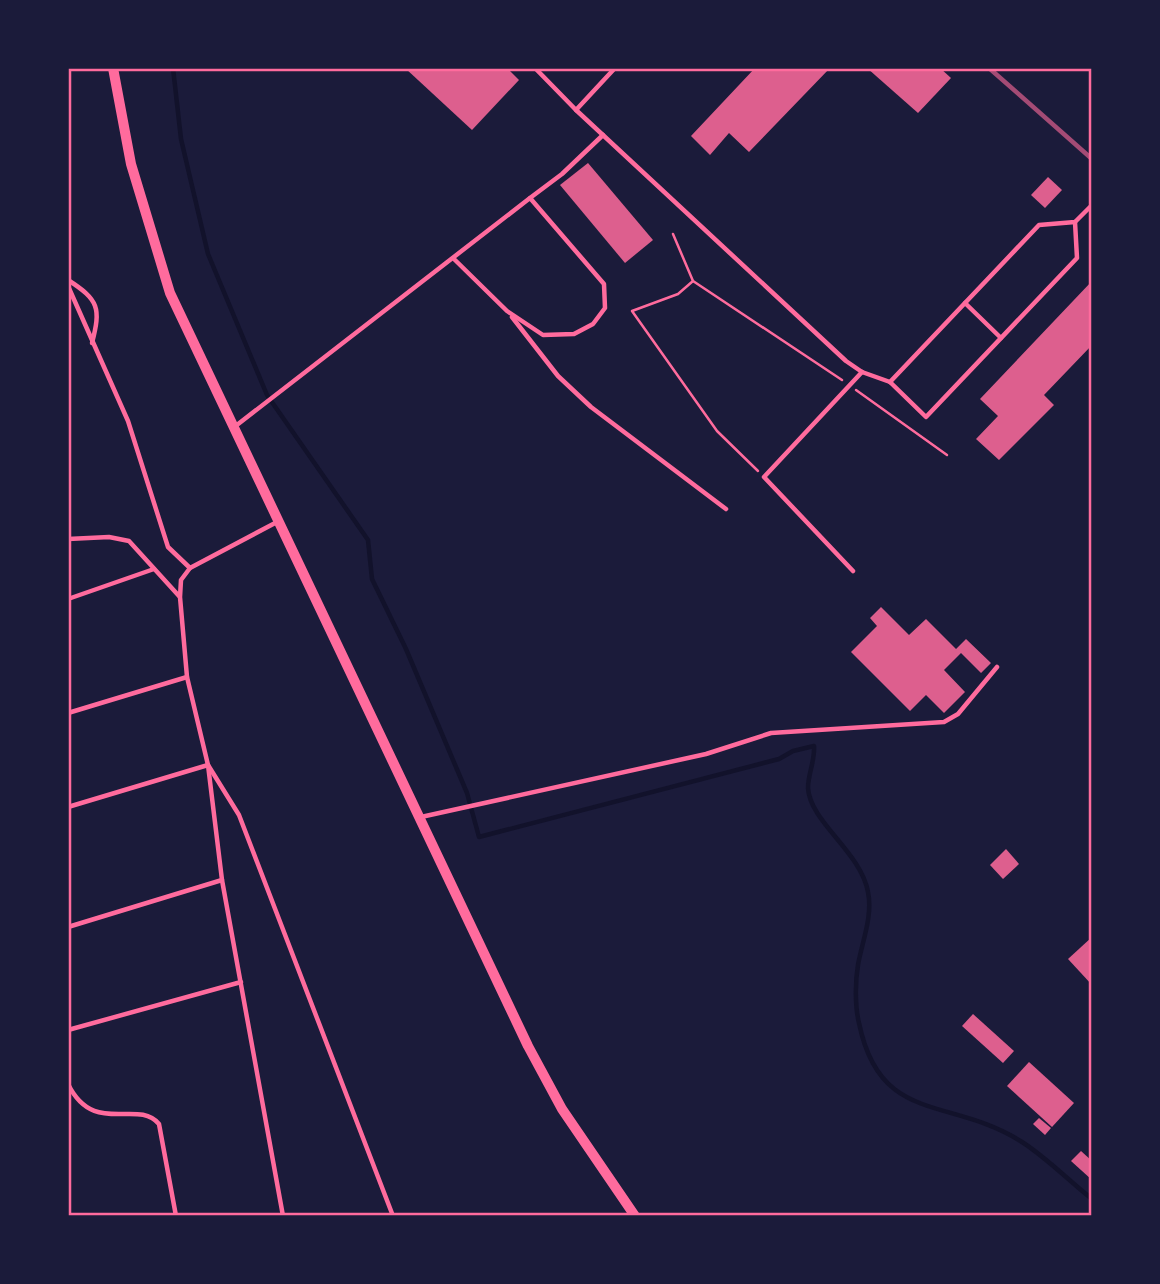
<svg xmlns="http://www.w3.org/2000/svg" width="1160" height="1284" font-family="'Source Sans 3',sans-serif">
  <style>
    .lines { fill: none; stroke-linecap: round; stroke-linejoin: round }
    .stream { stroke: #12122b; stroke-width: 4.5 }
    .building { fill: #dd5f8e }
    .path { stroke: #ff6b9d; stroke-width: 2.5 }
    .service { stroke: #ff6b9d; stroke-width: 4.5 }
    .tertiary { stroke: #ff6b9d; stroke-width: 10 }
    .rail { stroke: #a44b75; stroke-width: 4.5 }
    .neatline { fill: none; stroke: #ff6b9d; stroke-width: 2.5 }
  </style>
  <rect width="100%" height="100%" fill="#1b1b3a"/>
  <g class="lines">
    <path class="stream" d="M173,68L181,139L208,254L267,395L368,540L372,579L406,649L467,793L479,837L779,759L793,751L814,746C815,761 808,774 808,788C810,822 861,852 868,892C873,916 862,942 858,965C855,982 855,1007 859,1023C880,1126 951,1096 1022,1142C1047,1158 1069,1181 1092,1199"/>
  </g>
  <g class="building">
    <path d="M405,68H507L519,80L472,130Z"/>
    <path d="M755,68H830L749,152L729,133L710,155L691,136Z"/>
    <path d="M867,68H940L951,78L918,113Z"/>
    <path d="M588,163L653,240L625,263L560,185Z"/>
    <path d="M1048,177L1062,190L1045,208L1031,195Z"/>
    <path d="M1092,281V345L1044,395L1054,405L999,460L976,439L998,416L980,399Z"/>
    <path d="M881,607L909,635L926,619L956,649L966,639L991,663L981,673L961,653L944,670L965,692L944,713L926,695L910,711L851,652L877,626L870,618Z"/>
    <path d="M1006,849L1019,864L1003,879L990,865Z"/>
    <path d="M1092,937V985L1068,959Z"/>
    <path d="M973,1014L1014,1051L1003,1063L962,1026Z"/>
    <path d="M1029,1062L1074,1103L1052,1127L1007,1086Z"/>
    <path d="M1039,1118L1051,1128L1045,1135L1033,1124Z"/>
    <path d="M1081,1151L1092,1161V1180L1071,1161Z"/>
  </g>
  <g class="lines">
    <g class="path">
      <path d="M673,234L693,281L842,380"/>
      <path d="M693,281L678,294L632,311L717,431L758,471"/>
      <path d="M856,390L947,455"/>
    </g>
    <g class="service">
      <path d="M535,68L576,110L846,361L862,372L890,382L926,417L1077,258L1075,222"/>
      <path d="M576,110L615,68"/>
      <path d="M530,198L562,174L603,135"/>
      <path d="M68,280C99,300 101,308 92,343"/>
      <path d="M68,286L128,421L168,547L190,568"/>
      <path d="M965,303L1001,338"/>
      <path d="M512,317L558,376L591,407L726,509"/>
      <path d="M890,382L1039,225L1075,222L1092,205"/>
      <path d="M233,428L530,198L604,284L605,308L593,324L574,334L543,335L507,311L454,259"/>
      <path d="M277,522L190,568L181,580L180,597L187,677L208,765L222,880L283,1216"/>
      <path d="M68,539L109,537L129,541L179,596"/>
      <path d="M853,571L764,477L862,372"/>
      <path d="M68,599L154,569"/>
      <path d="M68,713L187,677"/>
      <path d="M68,807L208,765L239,815L393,1216"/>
      <path d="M421,817L706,754L771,733L944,722L958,714L997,667"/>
      <path d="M68,927L222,880"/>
      <path d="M68,1030L241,982"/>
      <path d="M68,1084C94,1137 137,1098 159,1124L176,1216"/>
    </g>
    <path class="tertiary" d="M113,68L131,164L170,293L528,1046L562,1109L635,1216"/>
    <path class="rail" d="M989,68L1092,159"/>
  </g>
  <rect width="1160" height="1284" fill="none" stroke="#1b1b3a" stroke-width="140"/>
  <rect x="70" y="70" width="1020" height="1144" class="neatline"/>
</svg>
